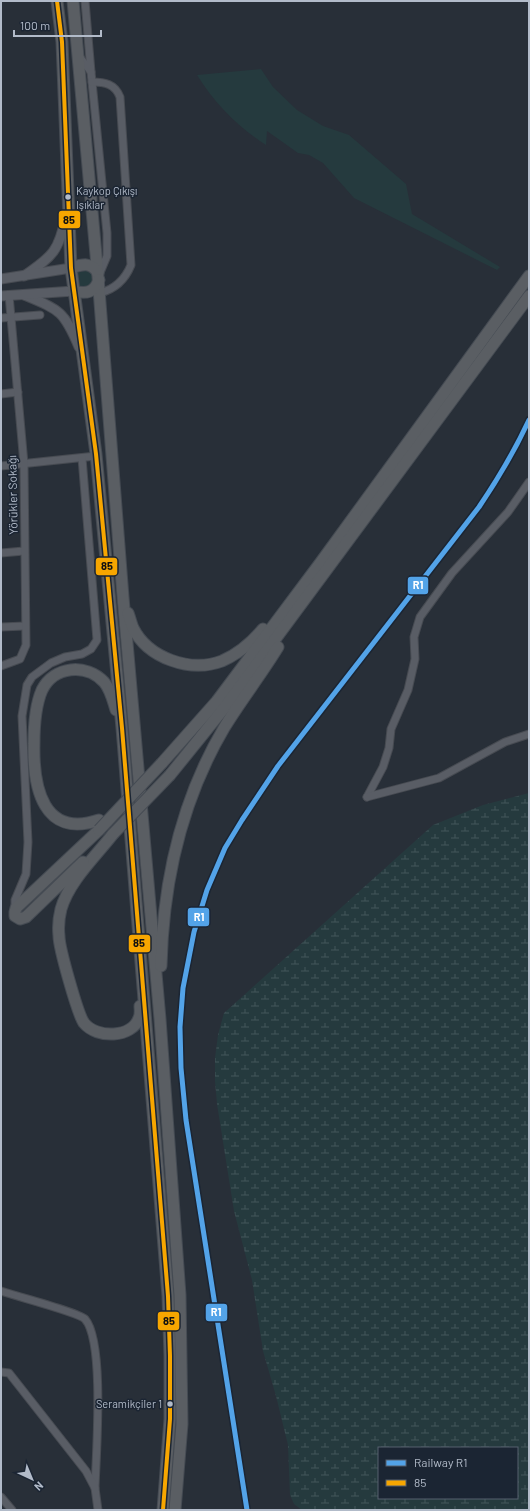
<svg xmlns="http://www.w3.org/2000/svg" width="530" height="1511" font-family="Barlow,sans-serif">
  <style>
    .grass { fill: #253a3e }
    .wetland { fill: url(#wetland-marsh); fill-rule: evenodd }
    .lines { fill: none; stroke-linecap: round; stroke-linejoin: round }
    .minor-casing { stroke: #474b52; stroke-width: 9 }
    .tertiary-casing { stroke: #474b52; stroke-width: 11 }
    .trunk-casing { stroke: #454b53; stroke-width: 13 }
    .minor { stroke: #595d65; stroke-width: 7 }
    .tertiary { stroke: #595d65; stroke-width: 9 }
    .trunk { stroke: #5a5e63; stroke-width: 11 }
    .trunk-bridge-casing { stroke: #454b53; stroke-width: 13; stroke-linecap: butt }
    .trunk-bridge { stroke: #5a5e63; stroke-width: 11 }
    .bus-1-casing { stroke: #1b2533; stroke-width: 7 }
    .bus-1 { stroke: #f7a600; stroke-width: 4 }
    .rail-1-casing { stroke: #1b2533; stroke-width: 8 }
    .rail-1 { stroke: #53a3e8; stroke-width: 5 }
    .bus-dot { fill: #b2bbc9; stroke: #1b2533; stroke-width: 1.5 }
    .labels { text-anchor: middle; stroke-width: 3; stroke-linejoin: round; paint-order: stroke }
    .bus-label { font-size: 11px; fill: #b2bbc9; stroke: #1b2533; text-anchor: start }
    .street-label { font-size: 12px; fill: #b2bbc9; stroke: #1b2533 }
    .line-badge { stroke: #1b2533; stroke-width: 1.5 }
    .badge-label { font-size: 11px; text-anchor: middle; font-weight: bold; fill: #fff }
    .pale-badge-label { font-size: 11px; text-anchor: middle; font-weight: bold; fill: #111 }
  </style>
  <defs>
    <pattern id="wetland-marsh" width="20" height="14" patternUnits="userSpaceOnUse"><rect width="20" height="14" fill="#253a3e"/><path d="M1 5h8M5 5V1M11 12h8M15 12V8" fill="none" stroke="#425559"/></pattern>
  </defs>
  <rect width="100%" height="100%" fill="#282f38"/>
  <g class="grass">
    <path d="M261,69L273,87L297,110L323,126L349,135L406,184L412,214L500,267L497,270L354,198L323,163L309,155L298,153L267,131L266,145C238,127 215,104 197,75Z"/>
    <circle cx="84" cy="278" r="9"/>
  </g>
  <path class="wetland" d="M529,793V1510H302L294,1504L290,1495L288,1445L276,1396L263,1351L252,1280L234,1211L217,1104L215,1081V1058L218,1035L224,1013L433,825L483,805ZM379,1448H517V1498H379Z"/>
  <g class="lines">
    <g class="minor-casing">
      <g id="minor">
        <path d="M85,1L91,72"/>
        <path d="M79,56L91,72L107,233V256L99,275"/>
        <path d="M92,82C105,82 115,84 120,97L131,265C125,280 115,289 100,293"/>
        <path d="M1,318L40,315"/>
        <path d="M1,394L18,392"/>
        <path d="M1,466L96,456"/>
        <path d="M1,553L24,551"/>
        <path d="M1,627L25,626"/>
        <path d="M1,666L20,659L26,645L24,464L9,295"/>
        <path d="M367,797L383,767L389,748L391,729L408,690L415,659L414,637L420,617L452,573L508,512L529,482"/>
        <path d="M367,797L439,778L505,742L529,734"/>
        <path d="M15,910V900L26,874L28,842L22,716L27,685L32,677L51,663L65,657L82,654L91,649L97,640L82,458"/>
        <path d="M1,1291C15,1296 78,1312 85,1319C105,1342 96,1455 95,1488"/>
        <path d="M1,1372L9,1373L86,1471L95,1488L98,1510"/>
        <path d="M1,1497L12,1510"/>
      </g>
    </g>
    <g class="tertiary-casing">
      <g id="tertiary">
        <path d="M24,276C53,256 59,251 66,216"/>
        <path d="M1,279L71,268"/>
        <path d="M24,295C60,310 64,311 79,347"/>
        <path d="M1,296L74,291"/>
      </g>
    </g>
    <g class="trunk-casing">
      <g id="trunk">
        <path d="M57,1L62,42L71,268L96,454L122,728L168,1296L170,1356V1419L163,1510"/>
        <path d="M73,1L98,277L123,597L160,1019L180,1295L182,1424L175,1510"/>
        <path d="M71,268C83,264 91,262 98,273"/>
        <path d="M74,291C86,294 94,293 99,280"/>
        <path d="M128,613C130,618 131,623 133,628C148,658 190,673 222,661C238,654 252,642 263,629"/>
        <path d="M162,763L217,701L321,562L529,276"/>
        <path d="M170,775L225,707L529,296"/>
        <path d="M99,820C43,839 33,787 34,744C34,727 35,706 42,690C54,666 86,663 104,682C111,690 113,701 116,710"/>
        <path d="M113,834C96,856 69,881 61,909C59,917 58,927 59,936C59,948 78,1015 84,1023C97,1039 132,1038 139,1018C141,1014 140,1009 140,1006"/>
        <path d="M83,862L26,917L20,919L15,916V912L16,908L99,830"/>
        <path d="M161,966C163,882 181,801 224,728C241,700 261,675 278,647"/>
      </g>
    </g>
    <use href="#minor" class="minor"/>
    <use href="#tertiary" class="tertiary"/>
    <use href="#trunk" class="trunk"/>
    <g class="trunk-bridge-casing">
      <g id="trunk-bridge">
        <path d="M99,830L162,763"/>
        <path d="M113,834L170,775"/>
      </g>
    </g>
    <use href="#trunk-bridge" class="trunk-bridge"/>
    <g class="bus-1-casing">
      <path id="bus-1" d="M57,1L62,42L71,268L96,454L122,728L168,1296L170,1356V1419L163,1510"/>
    </g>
    <use href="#bus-1" class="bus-1"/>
    <g class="rail-1-casing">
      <path id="rail-1" d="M247,1510L186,1120L181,1068L180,1027L183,988L194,932L207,890L225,848L242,820L278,766L479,507C498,479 515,450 529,420"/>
    </g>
    <use href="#rail-1" class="rail-1"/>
  </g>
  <g class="bus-dot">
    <circle cx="68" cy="197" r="3.5"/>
    <circle cx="170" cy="1404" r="3.5"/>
  </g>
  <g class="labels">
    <g class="bus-label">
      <text x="76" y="195">Kaykop Çıkışı<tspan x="76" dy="14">Işıklar</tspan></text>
      <text x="162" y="1408" text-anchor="end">Seramikçiler 1</text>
    </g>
    <g class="street-label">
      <text transform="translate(13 495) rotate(-91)" y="4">Yörükler Sokağı</text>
    </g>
  </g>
  <g class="line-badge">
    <rect x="58" y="210" width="23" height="19" rx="4" fill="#f7a600"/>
    <rect x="95" y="557" width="23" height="19" rx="4" fill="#f7a600"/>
    <rect x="407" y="576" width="22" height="19" rx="4" fill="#53a3e8"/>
    <rect x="187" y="907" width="23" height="20" rx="4" fill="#53a3e8"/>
    <rect x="128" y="934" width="23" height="19" rx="4" fill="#f7a600"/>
    <rect x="205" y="1303" width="23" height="19" rx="4" fill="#53a3e8"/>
    <rect x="157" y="1311" width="23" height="20" rx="4" fill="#f7a600"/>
  </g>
  <g class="badge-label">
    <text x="418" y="589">R1</text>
    <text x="199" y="921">R1</text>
    <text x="216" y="1316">R1</text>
  </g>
  <g class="pale-badge-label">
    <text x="69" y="224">85</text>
    <text x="107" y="570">85</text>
    <text x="139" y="947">85</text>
    <text x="169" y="1325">85</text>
  </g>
  <rect width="530" height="1511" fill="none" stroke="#b2bbc9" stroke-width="4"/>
  <rect x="378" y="1447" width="140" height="52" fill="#1b2533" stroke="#57616f"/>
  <rect x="386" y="1460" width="20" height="6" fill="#53a3e8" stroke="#57616f"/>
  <text x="414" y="1467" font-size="12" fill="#b2bbc9">Railway R1</text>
  <rect x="386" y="1480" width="20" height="6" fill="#f7a600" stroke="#57616f"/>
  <text x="414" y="1487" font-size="12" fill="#b2bbc9">85</text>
  <g transform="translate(32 1479) rotate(136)" stroke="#1b2533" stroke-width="3" paint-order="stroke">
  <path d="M0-3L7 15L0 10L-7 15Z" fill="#b2bbc9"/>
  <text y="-6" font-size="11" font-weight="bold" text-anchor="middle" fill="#b2bbc9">N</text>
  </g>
  <path d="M14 30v6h87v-6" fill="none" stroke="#b2bbc9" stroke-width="2"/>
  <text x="20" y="30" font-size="12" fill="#b2bbc9" stroke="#1b2533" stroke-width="3" paint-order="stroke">100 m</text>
</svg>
